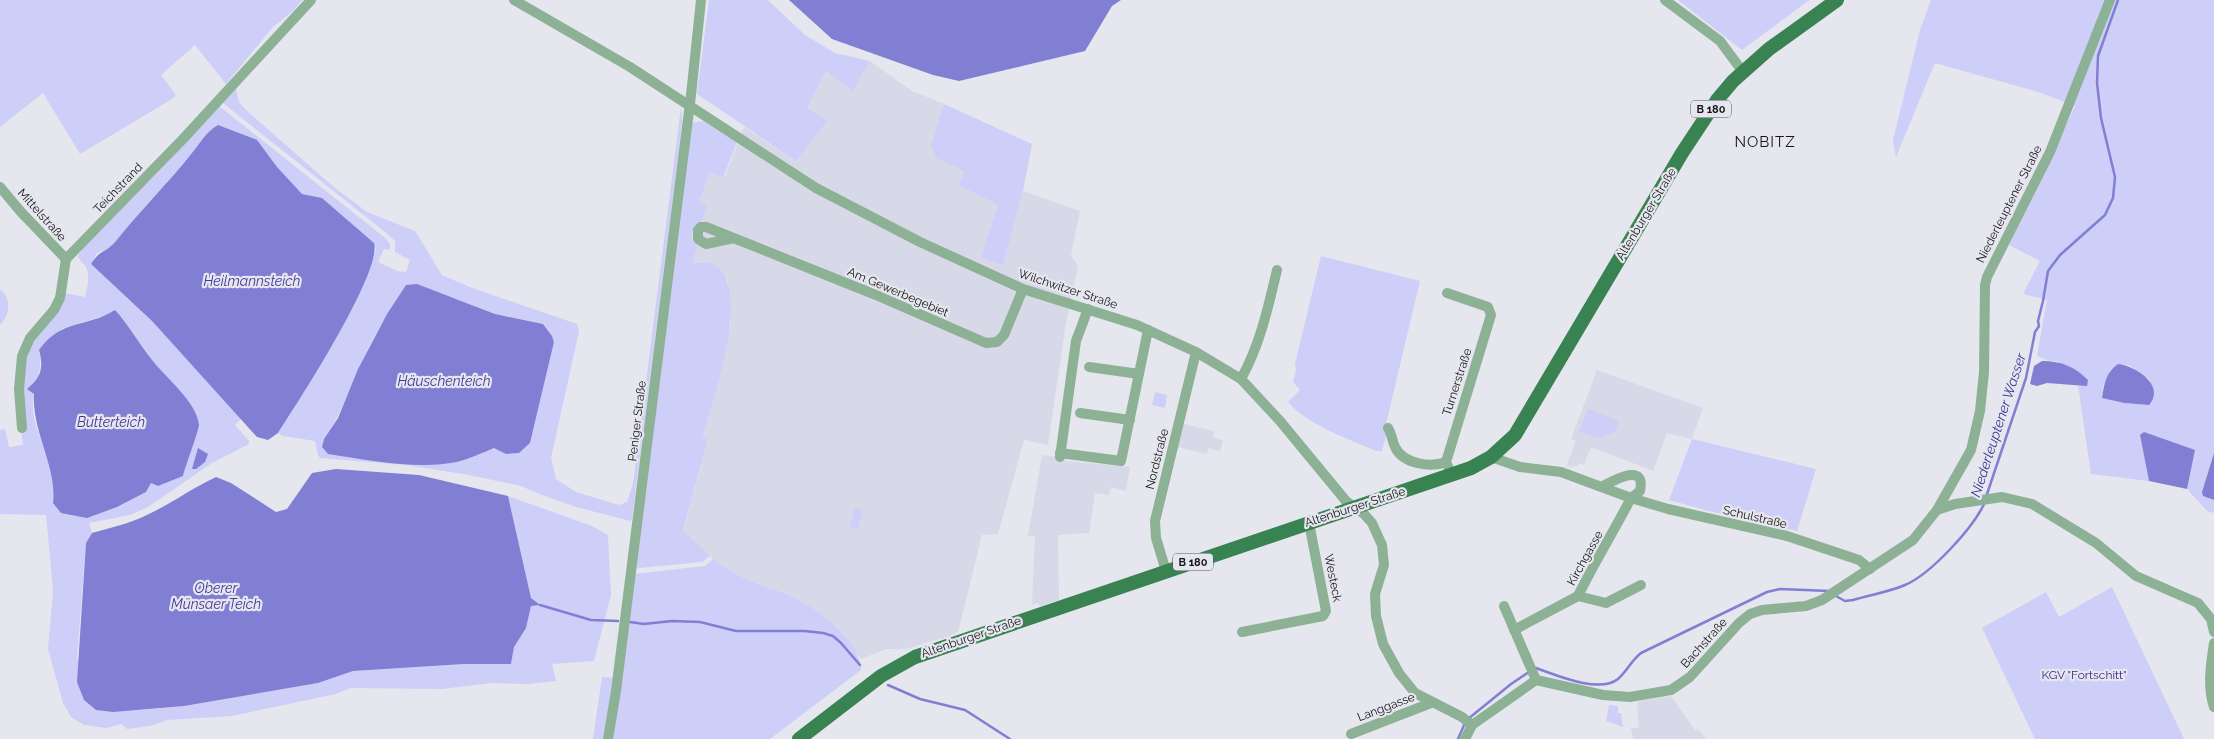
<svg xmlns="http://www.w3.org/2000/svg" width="2214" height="739" font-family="Raleway,sans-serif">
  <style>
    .built { fill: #d8d9e8 }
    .green { fill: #cdcff8; fill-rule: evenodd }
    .water { fill: #817fd3 }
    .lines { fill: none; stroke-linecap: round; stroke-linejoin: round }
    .stream { stroke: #817fd3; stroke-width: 2.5 }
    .minor { stroke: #8cb195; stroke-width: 10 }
    .major { stroke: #398251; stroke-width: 14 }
    .labels { text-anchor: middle; stroke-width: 4.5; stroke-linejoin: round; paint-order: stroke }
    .shield { fill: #e6e6ee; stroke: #545459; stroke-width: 1 }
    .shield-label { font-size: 11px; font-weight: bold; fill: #161619 }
    .street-label { font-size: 12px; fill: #161619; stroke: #e6e6ee }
    .park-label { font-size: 12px; fill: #39288b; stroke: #e6e6ee }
    .water-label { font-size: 14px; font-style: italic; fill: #44379a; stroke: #e6e6ee }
    .quarter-label { font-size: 15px; letter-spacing: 1px; fill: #161619; stroke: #e6e6ee }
  </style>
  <rect width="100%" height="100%" fill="#e6e6ee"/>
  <g class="built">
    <path d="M870,61L912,91L944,104L931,144L964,171L960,185L999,205L981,257L1003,266L1023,191L1080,211L1071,255L1078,266L1066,323L1048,445L1024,440L998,534L982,535L958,632L950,636L905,649H886L861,659L843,633L819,613L791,596L726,571L683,531L708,440L702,438L731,324L728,280L715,267L703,261L692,263L691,238L694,227L707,205L699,202L710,173L724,178L744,127L796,161L828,119L806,108L826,71L853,91Z"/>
    <path d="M1597,370L1703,408L1692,439L1667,433L1653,471L1594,448L1590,449L1584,465L1579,463L1578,466L1566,467L1576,441L1571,439Z"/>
    <path d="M1179,423L1214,431L1213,438L1223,440L1220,451L1208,448L1207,454L1173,446Z"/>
    <path d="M1042,455L1064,458L1066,461L1130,467L1126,491L1111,487L1109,495L1095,493L1089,533L1058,535L1059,600L1040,606L1038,603L1032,605L1035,536H1028Z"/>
    <path d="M1671,696L1695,730L1698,729L1706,739H1633L1631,728H1639L1637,704L1640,701Z"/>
  </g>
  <g class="green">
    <path d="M0,0H302L294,10L272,28L226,84L195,45L161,75L176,95L172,99L80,154L43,93L0,127Z"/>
    <path d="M709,0H768L805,35L835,53L870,61L853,91L826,71L807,108L828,120L796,161L697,94Z"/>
    <path d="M1678,0H1809L1742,50Z"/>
    <path d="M1931,0H2214V453L2202,492L2210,499L2214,500V513L2207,511L2187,489L2195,450L2140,435L2149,481L2091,474L2078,385L2087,386L2057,361H2049L2037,356L2047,300L2023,294L2040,261L2009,245L2075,106L2038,92L1935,63L1896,157L1893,140L1920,30ZM2129,365L2150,380L2149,405L2124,403L2102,398L2103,386L2111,369Z"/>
    <path d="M236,88L239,102L246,110L335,188L367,212L415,231L442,275L472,288L577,324L579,331L551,458L556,479L576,492L619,505L627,502L633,484L681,107L682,121L679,149L632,519L630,521L576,507L539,494L521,486L469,475L406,465L320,458L318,455L315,441L283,436L278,433L303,394L365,281L376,250L374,243L322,198L302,194L277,168L192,153L111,247L97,253L91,264L152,321L241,419L235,425L249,441V444L212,463L148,507L130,515L89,523L92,533L86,543L77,659L141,710L184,706L318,683L353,671L464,664H511L514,647L526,628L531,606L539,605L531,598L508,496L592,526L608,535L611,595L594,661L552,664L556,681L529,684L491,683L442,689L350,688L336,694L232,716L168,720L150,726L127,729L121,724L107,728L84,725L71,717L63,703L48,649L53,591L46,515L0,514V430L5,429L9,447L23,445L21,428L24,356L64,293L85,297C87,288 90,278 87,269C85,264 80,262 78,256L82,249L172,158L219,106L384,237L390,244V250L384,249L378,262L397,271L406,272L410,260L395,252V241L385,232L223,103L224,99ZM406,285L457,299L495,314L543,324L552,336L554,342L530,443C519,455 508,454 494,448L459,462L426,464L370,460L324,439C339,417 347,395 358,370C371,340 388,312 406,285ZM107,315H120L152,361L186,398L198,422L199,428L189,453L183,476L151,483L146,492L117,507L53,503C55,485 49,462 42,444C39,433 34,422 33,410C32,389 44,371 39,350L63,328Z"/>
    <path d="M944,104L1032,144L1023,191L1003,266L981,257L998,205L959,185L964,171L936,158L931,144Z"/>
    <path d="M703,121L737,142L723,178L710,173L699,202L707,205L701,223L694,227L691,238L697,248L692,263C768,250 711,405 702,438L708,439L683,530L710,556L702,562L639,568L636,567L691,123Z"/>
    <path d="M1321,256L1420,281L1386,424L1389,425L1382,451H1376C1347,438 1309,426 1288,402L1300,390L1293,382L1296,371L1295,364Z"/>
    <path d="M0,289C12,299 10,314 0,325Z"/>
    <path d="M1155,392L1167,395L1165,408L1152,405Z"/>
    <path d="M1588,409L1619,421L1615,432L1597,438L1579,432Z"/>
    <path d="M1692,439L1816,469L1797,531L1709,511L1669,500Z"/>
    <path d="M855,507L863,510L858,529L850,527Z"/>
    <path d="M713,559C735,578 762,584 789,595C815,607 861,639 861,670L770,739H593L602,677L620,678L634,574L705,566Z"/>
    <path d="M2112,587L2184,739H2035L1982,628L2046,592L2059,617Z"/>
    <path d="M1609,705L1618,706V713H1621L1623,727L1606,721Z"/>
  </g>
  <g class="water">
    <path d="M789,0H1121L1112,6L1085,51L959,81L933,75L832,39Z"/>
    <path d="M218,125L257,140L277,167L302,194L322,198L374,243C383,271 297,404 278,433L268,440L257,437L152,321L91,264C100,249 106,253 116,241C140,211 168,183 192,153C201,142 206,132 218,125Z"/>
    <path d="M417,284L495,314L543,324L552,336L554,342L530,443L519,453L506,454L494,448C482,453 469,459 457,462C418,470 368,460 328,454L322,447L324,439L338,418L358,369L387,314L406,285Z"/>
    <path d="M115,310C129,325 139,344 152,360C165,377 197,402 199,425C199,430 185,467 183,476L158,486L151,483L146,492L117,507L87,518L61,513L53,503C57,466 32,433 34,394L27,389C41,378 44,368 39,350C62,318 87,328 115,310Z"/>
    <path d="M2042,361C2062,361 2075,367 2088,380L2087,386L2047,383L2037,386L2030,384L2034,366Z"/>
    <path d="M2118,364C2135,366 2166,385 2149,405L2124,403L2102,398C2104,384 2106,372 2118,364Z"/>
    <path d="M2144,432L2195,450L2187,489L2149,481L2140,435Z"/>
    <path d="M198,448L208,454L205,462L196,469H192Z"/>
    <path d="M2214,453V500L2203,496L2202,492Z"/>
    <path d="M336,469L419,475L508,496L531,598L540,605L531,606L526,628L514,647L511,664H464L353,671L318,683L184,706L113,712L96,710L84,700L77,682L86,543L92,533C114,527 135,522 155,511C176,500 195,487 216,477L231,483L276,512L287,509L312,473Z"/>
  </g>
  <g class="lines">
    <g class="stream">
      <path d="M1986,497L2026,378L2035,332L2039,326L2038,321L2043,301L2048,271L2060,255L2105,215L2113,198L2115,177L2101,118L2097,83L2098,56L2118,0"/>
      <path d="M1834,595L1845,601L1853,600C1869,595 1889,592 1905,585C1931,574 1974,527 1985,502"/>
      <path d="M540,605L591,620L618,621"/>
      <path d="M630,622L644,624L672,621L700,622L736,631H805L823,633L833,636L841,643L860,665"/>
      <path d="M1533,669L1536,668C1556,675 1599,694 1618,679C1627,671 1631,661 1641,653L1767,592L1780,589L1829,591"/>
      <path d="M888,685L920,699L965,710L1010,739"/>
      <path d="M1468,719L1511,684L1529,672"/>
      <path d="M1458,739L1465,723"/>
    </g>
    <g class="minor">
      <path d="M514,0L630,67L816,188L920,242L1023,289L1137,325L1196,352L1241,379L1280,421L1346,501L1364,514L1372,523L1382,545L1384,565L1375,594L1376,616L1383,644L1399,673L1415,693L1462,717L1472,725"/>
      <path d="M1665,0L1720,41L1743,72"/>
      <path d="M0,187L21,212L66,259"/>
      <path d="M734,238L706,244L698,239V230L701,227H706L876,295L986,343L997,342L1004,335L1023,289"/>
      <path d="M1447,293L1488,307L1491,315L1446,462L1452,475"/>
      <path d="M1089,367L1139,374"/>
      <path d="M1241,379C1260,345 1268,308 1277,270"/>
      <path d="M1080,413L1130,420"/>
      <path d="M22,428L19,389L22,356L30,338L54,310L60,298L66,259L183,139L311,0"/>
      <path d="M1388,428C1392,434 1392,441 1395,447C1403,464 1431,468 1446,462"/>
      <path d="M1060,453L1121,461L1148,330"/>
      <path d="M1060,457L1076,341L1088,309"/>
      <path d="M1491,457L1520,467L1561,472L1631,498L1668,509L1787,536L1859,560L1870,569"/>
      <path d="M1603,486C1615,480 1646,462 1640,491L1631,498"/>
      <path d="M1937,510L1955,504L2002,497L2032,504L2096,543L2136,576L2198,603L2211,619L2214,632"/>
      <path d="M1166,571L1156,538L1155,521L1196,352"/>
      <path d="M1578,596C1594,563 1614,531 1631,498"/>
      <path d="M1578,596L1606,603L1641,585"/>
      <path d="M1504,606L1536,680"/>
      <path d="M1514,630L1578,596"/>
      <path d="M1242,632L1323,616L1326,611L1309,523"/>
      <path d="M2214,643C2211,663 2207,687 2214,707"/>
      <path d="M1351,734L1431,703"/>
      <path d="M608,739L616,691L691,95L701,0"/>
      <path d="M1465,739L1472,725L1536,680L1603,695L1630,697L1671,690L1690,677L1739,623L1750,614L1762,610L1806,606L1822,600L1913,540L1937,510L1971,450L1980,411L1984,372L1985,285L1987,277L2050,152L2110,0"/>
    </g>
    <path class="major" d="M799,739L881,676L915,657L1471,468L1491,457L1515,435L1682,153L1717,100L1733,81L1769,49L1837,0"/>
  </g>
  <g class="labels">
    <g class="shield">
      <rect x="1691" y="100.5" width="40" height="17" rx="4"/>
      <rect x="1173" y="553.5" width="40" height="17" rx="4"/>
    </g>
    <g class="shield-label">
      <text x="1711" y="113">B 180</text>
      <text x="1193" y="566">B 180</text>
    </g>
    <g class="street-label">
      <text transform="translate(118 188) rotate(-46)" y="4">Teichstrand</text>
      <text transform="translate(2009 204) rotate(-63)" y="4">Niederleuptener Straße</text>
      <text transform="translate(1646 214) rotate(-59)" y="4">Altenburger Straße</text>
      <text transform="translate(42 215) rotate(48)" y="4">Mittelstraße</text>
      <text transform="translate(1068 289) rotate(18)" y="4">Wilchwitzer Straße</text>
      <text transform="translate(898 292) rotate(23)" y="4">Am Gewerbegebiet</text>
      <text transform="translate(1457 382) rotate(-72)" y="4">Turnerstraße</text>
      <text transform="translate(637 421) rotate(-83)" y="4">Peniger Straße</text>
      <text transform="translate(1157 459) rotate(-76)" y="4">Nordstraße</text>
      <text transform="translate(1355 507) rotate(-18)" y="4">Altenburger Straße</text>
      <text transform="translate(1755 517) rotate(13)" y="4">Schulstraße</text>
      <text transform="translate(1585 558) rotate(-61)" y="4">Kirchgasse</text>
      <text transform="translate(1333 578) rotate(79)" y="4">Westeck</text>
      <text transform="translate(971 637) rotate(-19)" y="4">Altenburger Straße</text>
      <text transform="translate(1704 643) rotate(-48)" y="4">Bachstraße</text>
      <text transform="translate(1386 707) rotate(-21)" y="4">Langgasse</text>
    </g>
    <g class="park-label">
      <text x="2084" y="679">KGV "Fortschitt"</text>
    </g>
    <g class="water-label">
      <text x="252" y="286">Heilmannsteich</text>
      <text x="444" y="386">Häuschenteich</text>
      <text x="111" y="427">Butterteich</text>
      <text transform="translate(1998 425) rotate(-72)" y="5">Niederleuptener Wasser</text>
      <text x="216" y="593">Oberer<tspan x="216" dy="16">Münsaer Teich</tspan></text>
    </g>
    <g class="quarter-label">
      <text x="1765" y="147">NOBITZ</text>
    </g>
  </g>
</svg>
